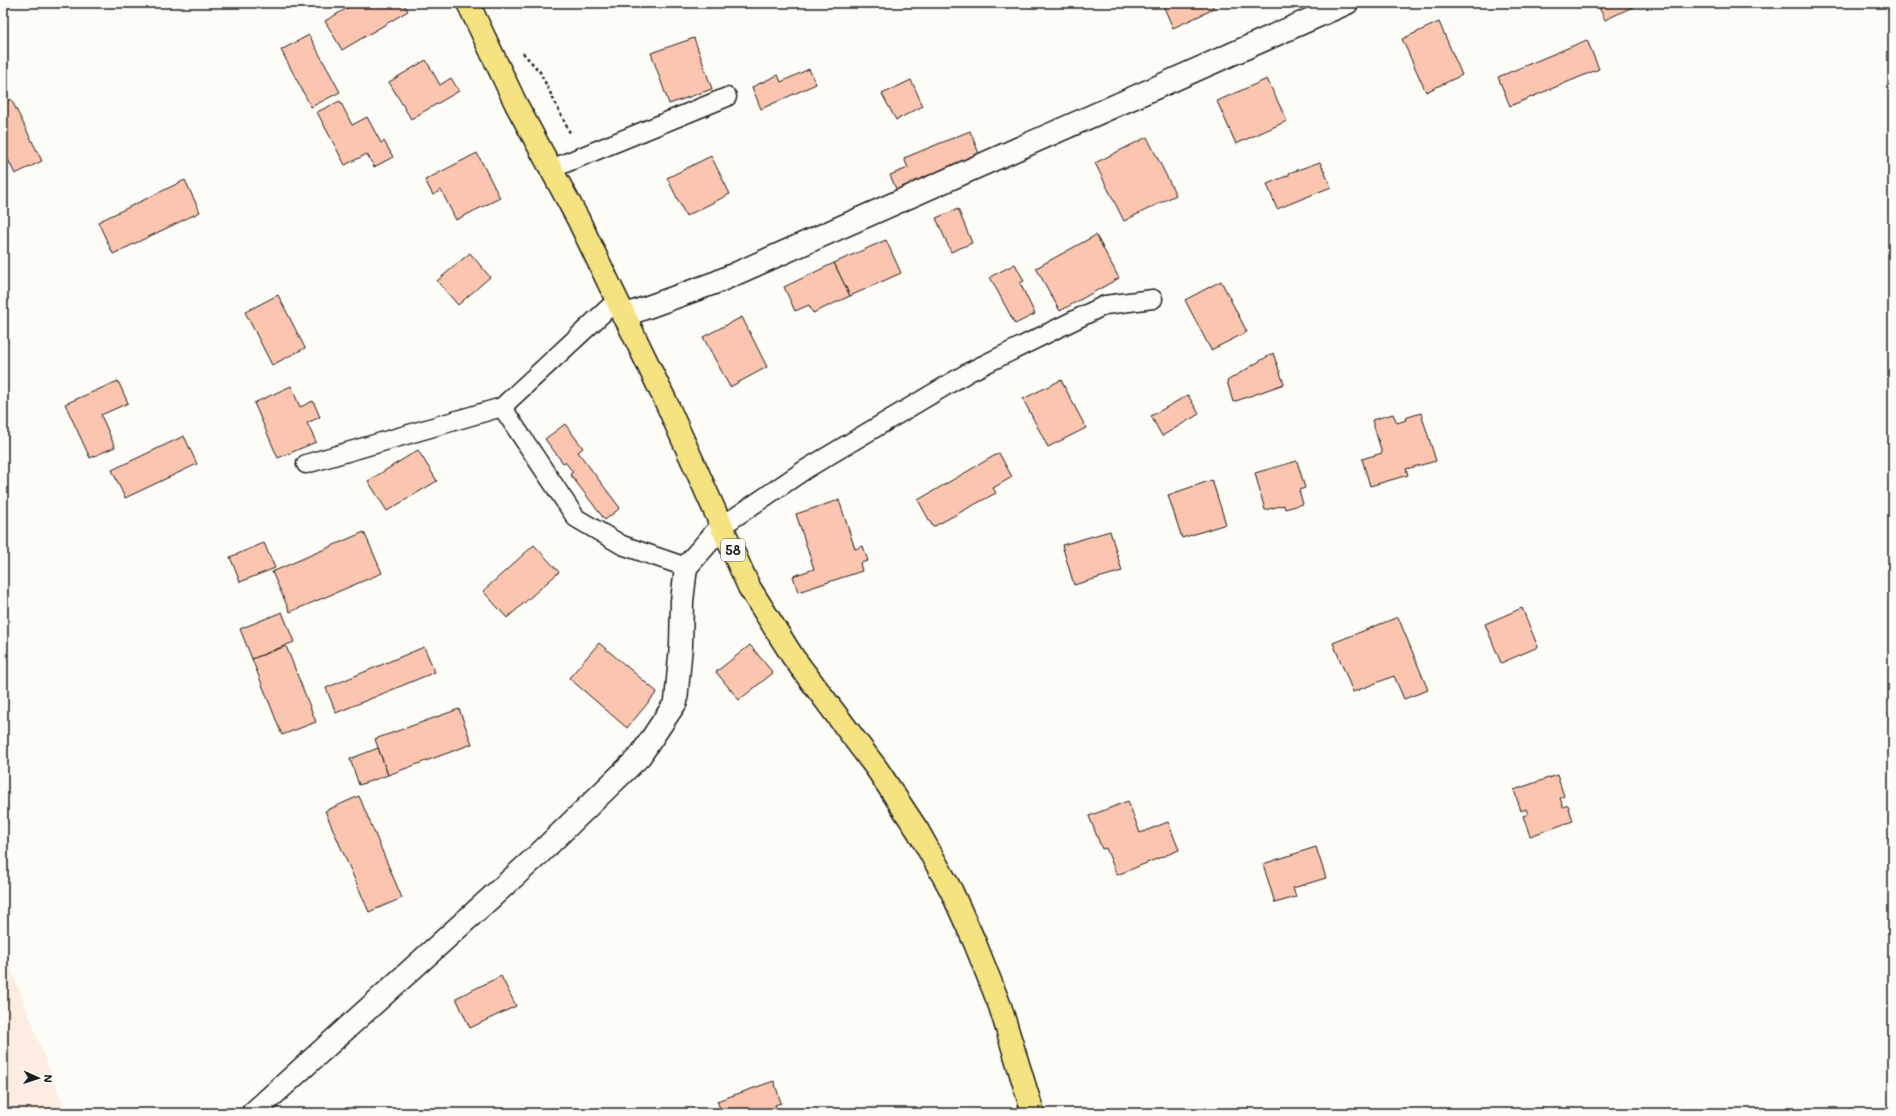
<svg xmlns="http://www.w3.org/2000/svg" width="1896" height="1116" font-family="Mali,sans-serif">
  <style>
    .built { fill: #fdece1 }
    .building { fill: #fcc5af; stroke: #1c1c1c }
    .lines { fill: none; stroke-linecap: round; stroke-linejoin: round }
    .service-casing { stroke: #1c1c1c; stroke-width: 21 }
    .minor-casing { stroke: #1c1c1c; stroke-width: 25 }
    .tertiary-casing { stroke: #1c1c1c; stroke-width: 25 }
    .primary-casing { stroke: #1c1c1c; stroke-width: 25 }
    .path { stroke: #1c1c1c; stroke-width: 2.5; stroke-dasharray: 3 3; stroke-linecap: butt }
    .service { stroke: #fdfcf7; stroke-width: 18 }
    .minor { stroke: #fdfcf7; stroke-width: 22 }
    .tertiary { stroke: #fdfcf7; stroke-width: 22 }
    .primary { stroke: #f5e381; stroke-width: 22 }
    .labels { text-anchor: middle; stroke-width: 3; stroke-linejoin: round; paint-order: stroke }
    .shield { fill: #fdfcf7; stroke: #605f5e; stroke-width: 1 }
    .shield-label { font-size: 13px; font-weight: bold; fill: #1c1c1c }
  </style>
  <rect width="100%" height="100%" fill="#fdfcf7"/>
  <filter id="ink" filterUnits="userSpaceOnUse"><feTurbulence type="fractalNoise" baseFrequency=".025" numOctaves="2"/><feDisplacementMap in="SourceGraphic" scale="8" xChannelSelector="R" yChannelSelector="G"/><feConvolveMatrix kernelMatrix="1 2 1 2 8 2 1 2 1" color-interpolation-filters="sRGB"/></filter>
  <g filter="url(#ink)">
    <path class="built" d="M3,947L66,1113H3Z"/>
    <g class="building">
      <path d="M356,3H403L408,11L342,50L325,21Z"/>
      <path d="M1162,3H1211L1214,9L1173,28Z"/>
      <path d="M1597,3H1641L1605,20Z"/>
      <path d="M1439,22L1462,75L1426,92L1402,39Z"/>
      <path d="M309,35L340,92L311,107L281,50Z"/>
      <path d="M694,38L712,89L669,104L651,53Z"/>
      <path d="M1587,40L1599,69L1510,106L1498,77Z"/>
      <path d="M426,60L440,85L451,78L459,91L411,119L389,82Z"/>
      <path d="M809,69L816,84L761,109L752,87L778,75L781,82Z"/>
      <path d="M1267,79L1287,121L1236,144L1217,101Z"/>
      <path d="M911,80L923,106L896,120L882,94Z"/>
      <path d="M11,99L42,161L15,174L3,149V103Z"/>
      <path d="M340,101L352,125L367,117L381,143L384,141L393,157L374,167L367,154L345,165L317,112Z"/>
      <path d="M970,131L980,156L900,198L890,175L908,168L904,158Z"/>
      <path d="M1147,137L1176,195L1124,221L1095,163Z"/>
      <path d="M477,153L500,198L456,220L441,190L433,195L425,180Z"/>
      <path d="M711,156L730,194L686,216L667,178Z"/>
      <path d="M1320,162L1331,187L1277,209L1267,184L1289,175V173Z"/>
      <path d="M185,180L200,212L113,254L98,222Z"/>
      <path d="M958,209L972,243L951,252L936,218Z"/>
      <path d="M1096,235L1119,278L1060,311L1036,268Z"/>
      <path d="M886,240L901,273L850,296L834,263Z"/>
      <path d="M470,253L490,277L458,305L437,281Z"/>
      <path d="M834,263L850,296L813,313L809,305L795,311L784,287Z"/>
      <path d="M1015,264L1024,281L1020,283L1035,314L1015,324L990,277Z"/>
      <path d="M1221,281L1247,332L1211,350L1185,300Z"/>
      <path d="M278,295L305,348L272,365L245,312Z"/>
      <path d="M742,317L767,367L730,387L703,337Z"/>
      <path d="M1273,353L1284,384L1233,402L1227,381Z"/>
      <path d="M1061,380L1086,428L1048,447L1023,399Z"/>
      <path d="M118,381L128,403L101,415L115,447L90,458L65,404Z"/>
      <path d="M291,386L300,407L313,401L320,417L307,423L316,442L278,458L254,403Z"/>
      <path d="M1188,395L1199,414L1162,436L1151,416Z"/>
      <path d="M1421,413L1436,461L1406,469L1408,475L1370,486L1362,459L1382,453L1372,420L1393,414L1397,423L1406,420L1405,418Z"/>
      <path d="M565,424L583,448L578,452L620,508L605,520L570,474L573,472L565,462L563,463L545,439Z"/>
      <path d="M184,436L197,464L125,498L112,470Z"/>
      <path d="M418,450L437,481L387,511L368,481Z"/>
      <path d="M999,453L1012,477L993,488L996,493L933,527L918,500Z"/>
      <path d="M1297,461L1305,488L1299,490L1303,504L1285,509L1284,505L1265,510L1255,473Z"/>
      <path d="M1212,480L1226,524L1182,538L1168,495Z"/>
      <path d="M839,500L855,549L863,546L868,561L860,563L862,571L798,592L793,576L814,569L796,514Z"/>
      <path d="M1110,531L1122,571L1074,585L1062,545Z"/>
      <path d="M364,532L382,573L290,612L272,572Z"/>
      <path d="M264,543L275,568L240,582L230,557Z"/>
      <path d="M534,545L559,572L507,618L483,591Z"/>
      <path d="M1522,608L1538,647L1501,663L1485,624Z"/>
      <path d="M282,612L294,642L252,659L240,629Z"/>
      <path d="M1398,617L1428,690L1404,699L1394,676L1353,692L1333,643Z"/>
      <path d="M599,643L657,692L627,728L569,678Z"/>
      <path d="M750,645L773,673L739,700L716,672Z"/>
      <path d="M286,646L316,722L282,735L252,659Z"/>
      <path d="M424,647L435,672L336,713L326,688Z"/>
      <path d="M459,709L472,744L388,775L375,739Z"/>
      <path d="M378,748L388,775L359,785L350,759Z"/>
      <path d="M1557,775L1564,796L1560,798L1563,807L1568,805L1573,821L1530,836L1523,816L1528,814L1526,809L1521,811L1514,790Z"/>
      <path d="M359,796L402,898L369,912L325,811Z"/>
      <path d="M1128,801L1140,833L1168,822L1179,850L1117,875L1106,848L1102,849L1089,816Z"/>
      <path d="M1316,847L1326,878L1293,888L1296,897L1275,903L1263,864Z"/>
      <path d="M501,976L516,1006L470,1028L456,998Z"/>
      <path d="M774,1081L781,1103L775,1105L778,1113H722L717,1101Z"/>
    </g>
    <g class="lines">
      <g class="service-casing">
        <g id="service">
          <path d="M551,169L727,97"/>
          <path d="M502,407L576,518L622,545L686,567"/>
          <path d="M306,464L502,407L616,301"/>
          <path d="M722,526L806,469L969,372L1105,305L1153,299"/>
        </g>
      </g>
      <g class="minor-casing">
        <path id="minor" d="M253,1113L538,855L640,756L676,702L681,645L682,601L686,567L722,526"/>
      </g>
      <g class="tertiary-casing">
        <path id="tertiary" d="M623,316L717,282L1347,3"/>
      </g>
      <g class="primary-casing">
        <path id="primary" d="M468,3L516,104L578,219L666,402L749,587L793,657L877,769L918,831L951,890L975,943L1000,1006L1033,1113"/>
      </g>
      <path class="path" d="M523,53L540,72L571,135"/>
      <use href="#service" class="service"/>
      <use href="#minor" class="minor"/>
      <use href="#tertiary" class="tertiary"/>
      <use href="#primary" class="primary"/>
    </g>
  </g>
  <g class="labels">
    <rect class="shield" x="721" y="539" width="24" height="22" rx="3"/>
    <g class="shield-label">
      <text x="733" y="555">58</text>
    </g>
  </g>
  <rect width="1896" height="1116" fill="none" stroke="#fdfcf7" stroke-width="16"/>
  <rect x="8" y="8" width="1880" height="1100" fill="none" stroke="#1c1c1c" stroke-width="1.5" filter="url(#ink)"/>
  <g transform="translate(38 1078) rotate(93)" stroke="#fdfcf7" stroke-width="3" paint-order="stroke">
  <path d="M0-3L7 15L0 10L-7 15Z" fill="#1c1c1c"/>
  <text y="-6" font-size="11" font-weight="bold" text-anchor="middle" fill="#1c1c1c">N</text>
  </g>
</svg>
